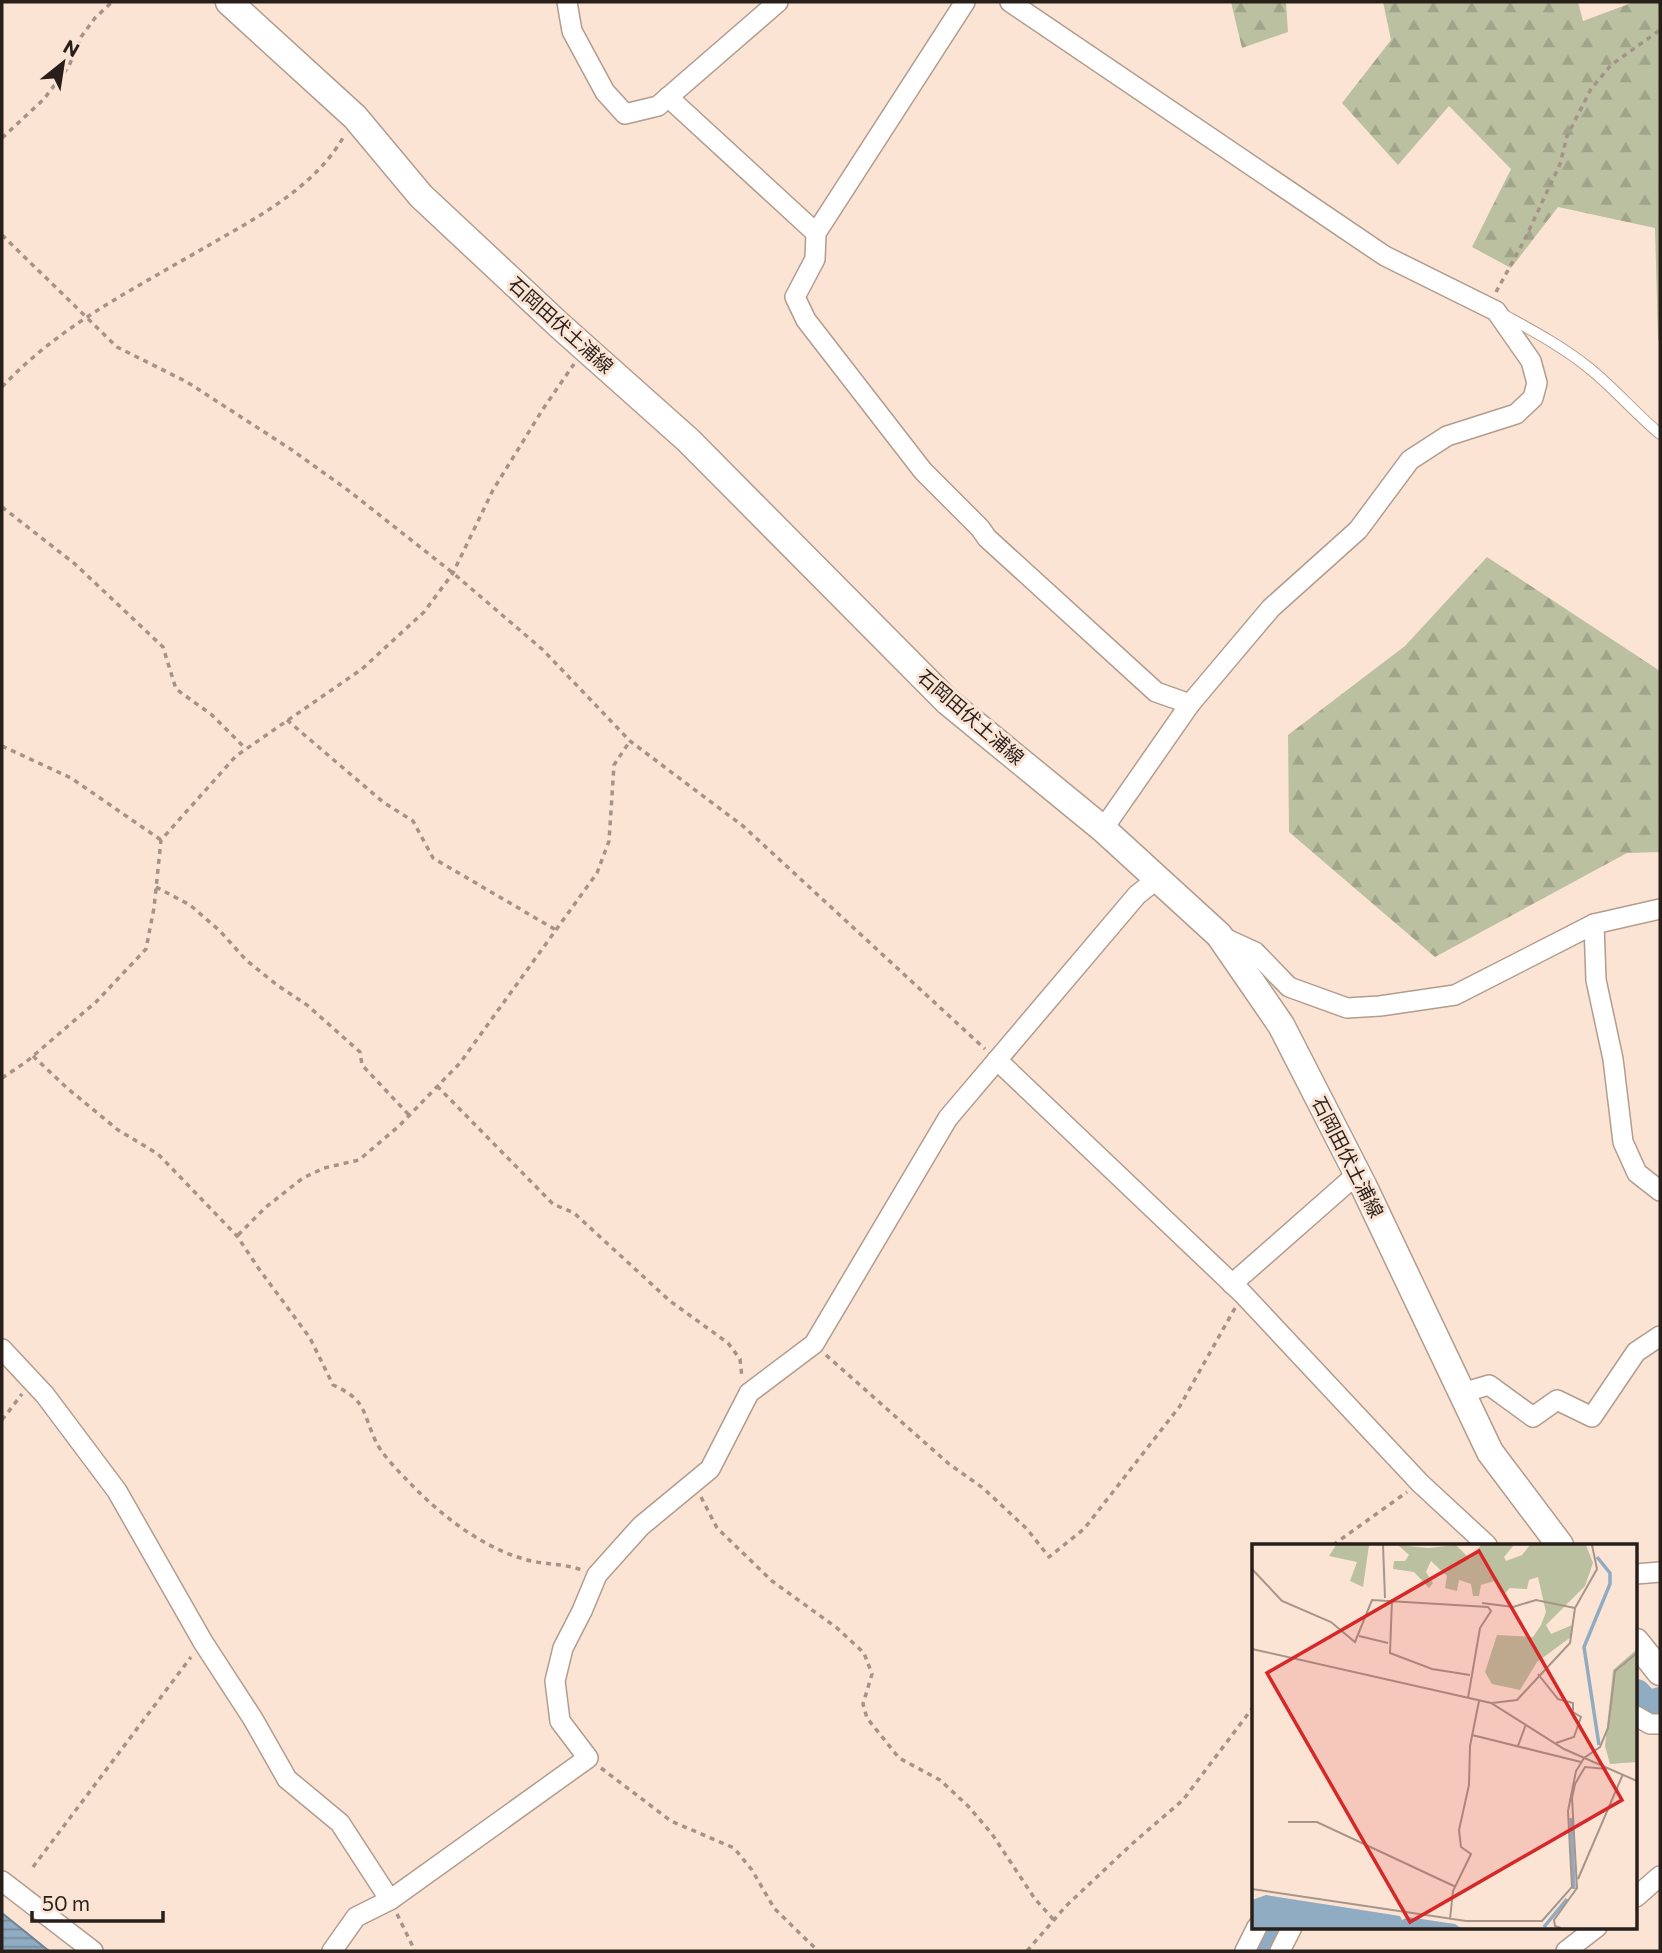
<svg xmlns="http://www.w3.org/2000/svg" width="1662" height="1953" font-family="Commissioner,'Noto Sans JP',sans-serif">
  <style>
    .forest { fill: url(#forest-firs) }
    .water { fill: url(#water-rules); stroke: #718290; stroke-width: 2 }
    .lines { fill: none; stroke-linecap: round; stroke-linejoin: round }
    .river { stroke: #90acc2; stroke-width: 32 }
    .lane-casing { stroke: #b29c8d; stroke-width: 12 }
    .street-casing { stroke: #b29c8d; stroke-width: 22 }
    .secondary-casing { stroke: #b29c8d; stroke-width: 29 }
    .path { stroke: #a59388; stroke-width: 3.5; stroke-dasharray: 5 5; stroke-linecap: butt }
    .lane { stroke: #fff; stroke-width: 10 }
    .street { stroke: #fff; stroke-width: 19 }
    .secondary { stroke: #fff; stroke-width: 26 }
    .labels { text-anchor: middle; stroke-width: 6; stroke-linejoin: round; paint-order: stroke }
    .street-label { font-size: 19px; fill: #281f1a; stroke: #fce4d5 }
    .inset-river { fill: none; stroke: #90acc2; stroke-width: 3.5 }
    .inset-road { fill: none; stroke: #a7958a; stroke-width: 2 }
    .view { fill: #d62828; fill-opacity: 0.15; stroke: #d62828; stroke-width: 3.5 }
    .inset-edge { fill: none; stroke: #281f1a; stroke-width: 3.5 }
  </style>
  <defs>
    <pattern id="forest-firs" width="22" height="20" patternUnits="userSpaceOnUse" patternTransform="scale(1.75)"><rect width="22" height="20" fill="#bac0a0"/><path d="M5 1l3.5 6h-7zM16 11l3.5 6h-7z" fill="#a0a589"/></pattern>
    <pattern id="water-rules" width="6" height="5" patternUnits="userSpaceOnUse" patternTransform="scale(1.75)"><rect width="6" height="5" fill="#90acc2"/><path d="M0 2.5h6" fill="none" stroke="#768b9d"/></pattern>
  </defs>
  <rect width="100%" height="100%" fill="#fce4d5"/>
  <g class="forest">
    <path d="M1231,2H1286L1288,32L1242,48Z"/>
    <path d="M1383,2H1578L1583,21L1634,2H1660V339L1658,340L1655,228L1558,207L1511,268L1472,247L1511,169L1449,106L1398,165L1342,103L1391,40Z"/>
    <path d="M1487,557L1660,671V852L1627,853L1435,957L1289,832L1288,735L1405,646Z"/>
  </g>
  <path class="water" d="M2,1913L49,1951H2Z"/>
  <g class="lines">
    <g class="river">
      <path d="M1636,1695L1647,1707L1660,1703"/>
      <path d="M1263,1951L1275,1927"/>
    </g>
    <g class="lane-casing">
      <path id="lane" d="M1506,316C1535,332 1563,347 1589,368C1614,388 1635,413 1660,434"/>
    </g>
    <g class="street-casing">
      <g id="street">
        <path d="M567,2L572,31L605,92L625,114L658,106L778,2"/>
        <path d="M965,2L816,233L815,259L795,297L806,320L923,471L980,528L987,538L1156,692L1190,704"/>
        <path d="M1010,2L1385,256L1496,311L1531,361L1537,383L1533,398L1516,414L1447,436L1410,460L1358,530L1271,608L1190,704L1103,829"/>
        <path d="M668,97L816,233"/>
        <path d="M1594,924L1596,980L1613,1059L1623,1142L1637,1173L1660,1191"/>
        <path d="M1220,936L1255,952L1289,987L1347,1008L1380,1006L1455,995L1594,924L1660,909"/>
        <path d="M997,1060L1243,1294L1420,1483L1487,1545"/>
        <path d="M1232,1284L1356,1175"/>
        <path d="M2,1349L45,1395L117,1491L203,1642L253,1719L287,1779L340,1823L390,1900"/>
        <path d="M1462,1393L1489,1385L1533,1417L1557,1400L1592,1417L1636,1352L1660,1336"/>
        <path d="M1636,1574L1660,1572"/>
        <path d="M1636,1716L1650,1724H1660"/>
        <path d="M2,1881L93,1951"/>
        <path d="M1636,1897L1660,1876"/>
        <path d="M332,1951L356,1917L390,1900L588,1758L560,1721L555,1681L563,1648L582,1611L597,1575L641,1526L710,1469L749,1393L814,1344L948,1118L1137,895L1157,879"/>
        <path d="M1245,1951L1257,1927"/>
        <path d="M1280,1951L1292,1927"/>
        <path d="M1566,1951L1597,1927"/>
      </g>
    </g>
    <g class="secondary-casing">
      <g id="secondary">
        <path d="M229,2L355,117L421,196L559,325L688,440L948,702L1103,829L1219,935L1281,1025L1363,1185L1490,1452L1560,1545"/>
        <path d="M1636,1642L1660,1672"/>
      </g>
    </g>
    <g class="path">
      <path d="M2,138L44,99L69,66L81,37L95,18L112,2"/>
      <path d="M2,235L117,347L187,382L292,450L349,491L453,573L543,650L630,741L743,826L985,1049"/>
      <path d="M1496,292L1524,241L1560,164L1567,136L1591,89L1611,65L1660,30"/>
      <path d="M2,387C59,326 132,290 204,248C254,219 314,189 344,136"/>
      <path d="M2,507L75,564L163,647L176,689L212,715L246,749"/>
      <path d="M287,720L383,802L413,821L433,858L556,930"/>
      <path d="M2,746L71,778L161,840"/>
      <path d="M156,887L190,905L220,931L246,960L277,985L307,1005L360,1052L362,1065L409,1115"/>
      <path d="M33,1056L67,1088L118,1130L158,1154L237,1236L259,1269L310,1338L333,1385C367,1400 362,1412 376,1442C382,1454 396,1469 406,1479C438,1513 479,1546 524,1559C543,1565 563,1563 582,1570"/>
      <path d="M2,1078L26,1062L96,1002L146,949L154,908L161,840L236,756L362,669L424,612L453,573L493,490L543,409L574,364"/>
      <path d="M437,1086L553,1204L574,1213L670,1301L728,1343L740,1359L742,1378"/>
      <path d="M238,1235L266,1207L303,1178L324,1168L359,1160L399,1126L460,1063L597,873L609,841L614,765L630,741"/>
      <path d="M826,1355L949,1464L983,1488L1027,1529L1049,1557L1084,1529L1180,1406L1235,1308"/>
      <path d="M2,1420L22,1394"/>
      <path d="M701,1497L717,1528L772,1581L837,1628L864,1653L872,1674L863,1704L867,1718L899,1758L940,1780L968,1806L992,1834L1035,1899L1054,1920"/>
      <path d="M1333,1545L1407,1492"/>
      <path d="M601,1768L671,1821L734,1848L752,1870L774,1908L818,1951"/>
      <path d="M33,1867L191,1657"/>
      <path d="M397,1914L415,1951"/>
      <path d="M1027,1951L1066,1906L1133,1843L1183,1800L1254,1706"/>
    </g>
    <use href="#lane" class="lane"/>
    <use href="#street" class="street"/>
    <use href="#secondary" class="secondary"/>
  </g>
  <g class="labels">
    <g class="street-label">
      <text transform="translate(561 325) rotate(42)" y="7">石岡田伏土浦線</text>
      <text transform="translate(971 717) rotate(41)" y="7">石岡田伏土浦線</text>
      <text transform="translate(1348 1157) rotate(63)" y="7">石岡田伏土浦線</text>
    </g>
  </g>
  <g transform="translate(1252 1544)">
    <rect width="385" height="385" fill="#fce4d5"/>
    <path d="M84,1H117L111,43L98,37L105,18L77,12ZM146,1L176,4L204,1L218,15L229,1H262L252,13L254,17L270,11L278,1H334L341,19L333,42L294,81L299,90L320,81L319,93L285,118L268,146L240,140L233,128L245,91L281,93L289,81L294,68L286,33L277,36L275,45L258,44L251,51L242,37L229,41L227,52H221L219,40L207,36L205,47L193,44L195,32L179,17L174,28L181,39L177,44L162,28L141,25L142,17H153L157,11ZM385,105V218L358,220L353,202L361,126Z" fill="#bac0a0"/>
    <path d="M14,351L148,372L150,376L156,373L203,380L209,384H0V356Z" fill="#90acc2"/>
    <path class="inset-river" d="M345,13L358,29V40L332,103L347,201M319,274L322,345M292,383L315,355"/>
    <path class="inset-road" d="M131,1L133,54M0,25L30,57L79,78L103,98L120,56L236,63L239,67L228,84L216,154M140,55L138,109L180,125L218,131M230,59L261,63L284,56L323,64M107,92L136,99M0,105L239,159L312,205L385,237M286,130L306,155L321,159V168L329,173L322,193L304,199M240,159L265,156L318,99L323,64L345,25L340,1M220,191L329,218M266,202L274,180M36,278H65L204,343M326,335L371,230M0,345L214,377H290L320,343L316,267L324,227L332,214L348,203L356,184L363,127L385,109M198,375L201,347L219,310L209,303L207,286L217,241L218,202L227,157M309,384L303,382L302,376L325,344L320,254L323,240L333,223L355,225"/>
    <path class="view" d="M227,7L370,256L158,378L15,129Z"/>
    <rect width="385" height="385" class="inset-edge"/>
  </g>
  <rect width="1662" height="1953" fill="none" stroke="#281f1a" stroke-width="7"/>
  <g transform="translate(63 63) rotate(30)" stroke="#fce4d5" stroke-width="5" paint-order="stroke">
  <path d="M0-5L12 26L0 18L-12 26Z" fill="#281f1a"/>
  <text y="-10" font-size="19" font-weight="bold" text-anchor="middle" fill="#281f1a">N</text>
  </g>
  <path d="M32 1911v10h131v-10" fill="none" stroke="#281f1a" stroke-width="3.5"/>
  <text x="42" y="1911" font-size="21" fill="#281f1a" stroke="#fce4d5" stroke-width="5" paint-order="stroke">50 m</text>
</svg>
